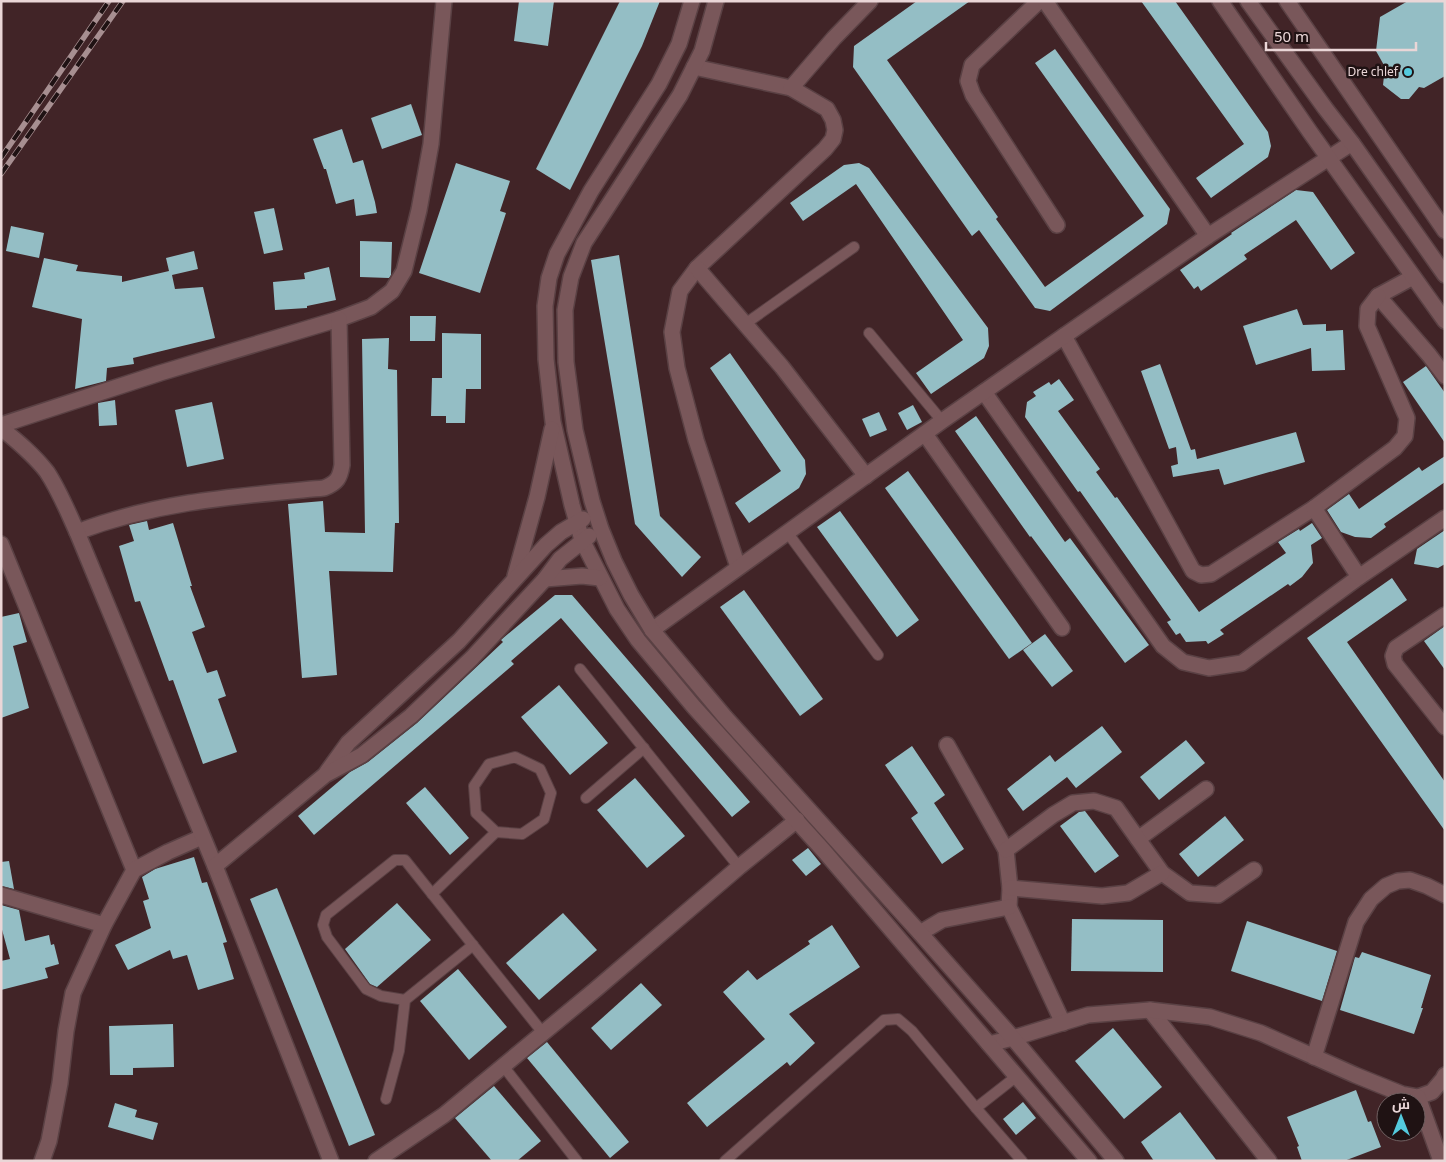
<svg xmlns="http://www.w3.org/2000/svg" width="1446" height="1162" font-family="'Noto Sans',Cairo,sans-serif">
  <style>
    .building { fill: #94bec5 }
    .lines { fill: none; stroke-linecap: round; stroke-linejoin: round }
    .lane-casing { stroke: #5a4144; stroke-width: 12 }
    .street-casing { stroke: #5a4144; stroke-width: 18 }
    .secondary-casing { stroke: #5a4144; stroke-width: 18 }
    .lane { stroke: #79575a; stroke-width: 10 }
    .street { stroke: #79575a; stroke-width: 15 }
    .secondary { stroke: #79575a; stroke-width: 15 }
    .rail-casing { stroke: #a78f91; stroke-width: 5.5 }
    .rail { stroke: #1f1213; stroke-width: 4; stroke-dasharray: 11; stroke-linecap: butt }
    .poi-dot { fill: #54cadd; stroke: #1f1213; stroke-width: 2 }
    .labels { text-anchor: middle; stroke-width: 5; stroke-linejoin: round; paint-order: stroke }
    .poi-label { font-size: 12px; fill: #ead6d7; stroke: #1f1213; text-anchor: end }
  </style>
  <rect width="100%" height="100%" fill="#412427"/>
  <g class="building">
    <path d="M519,1H554L548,46L514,41Z"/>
    <path d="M620,1H660L642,46L570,190L536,169Z"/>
    <path d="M917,1H970L887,60L998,217L996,219L1045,287L1144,216L1035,63L1055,49L1170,209L1167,224L1050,311L1035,308L979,230L972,236L853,67L854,46Z"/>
    <path d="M1141,1H1175L1268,132L1271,146L1268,157L1211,198L1196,178L1244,144Z"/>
    <path d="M1408,1H1445V76L1424,88L1419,87L1409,99H1401L1383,85L1385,67L1376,51L1380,17Z"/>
    <path d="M411,104L422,135L382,149L371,118Z"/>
    <path d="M342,129L353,163L363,160L375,202L377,213L356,216L354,199L336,204L326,169H324L313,139Z"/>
    <path d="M456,163L510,181L500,211L506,213L480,293L419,273Z"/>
    <path d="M859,163L869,168L988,328L989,346L984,358L931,394L916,373L963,340L856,184L803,221L790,203L844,165Z"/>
    <path d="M1296,190L1313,192L1355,253L1331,270L1296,220L1244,255L1247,259L1201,291L1198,286L1194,289L1180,270L1232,234L1231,233Z"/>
    <path d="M274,208L283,250L264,254L254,212Z"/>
    <path d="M11,226L44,233L39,258L6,251Z"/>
    <path d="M360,241L392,242L391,275L389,278L360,277Z"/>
    <path d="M194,251L198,269L172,275L175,289L203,287L215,338L133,358L134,364L107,368L106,381L75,389L82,319L32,307L44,258L78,265L76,271L122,276V282L169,271L166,258Z"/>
    <path d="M619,255L660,516L701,557L682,577L635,524L591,260Z"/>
    <path d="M329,267L336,300L307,306V308L275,310L273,282L305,279L304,273Z"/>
    <path d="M1297,309L1303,325L1326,324V331L1343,330L1345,370L1312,371L1311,348L1256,365L1243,326Z"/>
    <path d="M410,316H436L435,341H410Z"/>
    <path d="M442,333L481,334V389H466L465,423H446V416H431L432,378H442Z"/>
    <path d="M389,338L388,369L397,370L399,523H395L393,572L329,571L337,675L302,678L288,504L323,501L325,532L365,533L362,339Z"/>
    <path d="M730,353L805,460L806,474L799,488L749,523L735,503L781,471L710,368Z"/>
    <path d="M1160,364L1191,450L1195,449L1197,459L1296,432L1305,462L1224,485L1219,469L1173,477L1171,466L1178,464L1176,447L1169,449L1141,371Z"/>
    <path d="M1426,366L1445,393V443L1403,382Z"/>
    <path d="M1059,379L1074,400L1058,411L1100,469L1096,472L1115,498L1117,497L1199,612L1286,553L1278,542L1299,529L1300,531L1312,523L1322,538L1311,545L1313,563L1302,577L1290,586L1288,584L1220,630L1224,634L1208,644L1206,641L1186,642L1180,633L1176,635L1167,622L1171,620L1080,491L1078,492L1025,417L1027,402L1036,396L1033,392L1049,382L1051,385Z"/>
    <path d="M115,400L117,425L99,426L98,403Z"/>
    <path d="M212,402L224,459L187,467L175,410Z"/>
    <path d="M913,405L922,422L907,430L898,413Z"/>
    <path d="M879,412L887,430L870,437L862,419Z"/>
    <path d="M976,416L1065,542L1070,538L1149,645L1125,663L1031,536L1030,537L955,431Z"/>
    <path d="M1445,456V482L1384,524L1386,527L1371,538L1355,537L1341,532L1327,510L1349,494L1359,509L1419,467L1422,471Z"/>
    <path d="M908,471L1032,643L1009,659L885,488Z"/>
    <path d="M840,511L919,620L897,637L817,527Z"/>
    <path d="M147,521L149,530L173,523L192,586H190L205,627L192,632L207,673L217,670L226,696L218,699L237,752L203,764L173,680L169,681L140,601L135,602L119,546L134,541L129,525Z"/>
    <path d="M1445,530V564L1438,568L1414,564L1417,549Z"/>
    <path d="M1392,578L1407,600L1347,642L1445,782V831L1307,638Z"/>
    <path d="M744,590L823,699L800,716L720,607Z"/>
    <path d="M555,595H572L750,802L732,817L561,618L511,661L514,664L314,835L298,816L350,772L368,762L417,723L503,642L501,640L502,639Z"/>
    <path d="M19,613L27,642L13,646L29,708L1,718V617Z"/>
    <path d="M1445,626V670L1424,641Z"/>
    <path d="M1045,634L1073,671L1052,687L1023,650Z"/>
    <path d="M559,685L608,743L570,775L521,717Z"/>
    <path d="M1102,726L1122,752L1076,788L1067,777L1023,811L1007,789L1050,755L1055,762Z"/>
    <path d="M1186,740L1205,763L1159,800L1140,777Z"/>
    <path d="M912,746L945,795L934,803L964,849L942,864L911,818L918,813L885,765Z"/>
    <path d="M635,778L685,836L647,868L597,810Z"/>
    <path d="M425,787L469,838L450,855L406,803Z"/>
    <path d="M1085,811L1119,856L1095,873L1060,826L1079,812Z"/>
    <path d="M1225,816L1244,840L1198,877L1179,854Z"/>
    <path d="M808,848L821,864L806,876L792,860Z"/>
    <path d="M194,857L202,883L207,882L227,942L223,943L234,979L198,990L187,955L173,959L170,950L128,970L115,945L151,928L143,901L149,899L142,877L155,869Z"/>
    <path d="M9,861L14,889L1,886V862Z"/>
    <path d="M277,888L375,1135L349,1146L250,899Z"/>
    <path d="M397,903L431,940L377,987L370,984L345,949Z"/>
    <path d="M1,905L19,910L25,941L49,935L51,945L54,944L59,964L45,968L48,978L1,990V961L10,959L1,926Z"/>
    <path d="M563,913L597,950L539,1000L506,963Z"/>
    <path d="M1072,919L1163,920V972L1071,971Z"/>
    <path d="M1247,921L1337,951L1322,1001L1231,971Z"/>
    <path d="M832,925L860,967L789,1014L815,1043L790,1066L787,1062L707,1127L687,1103L765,1039L723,992L748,970L757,980L810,944L808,941Z"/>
    <path d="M1362,952L1431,975L1421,1008H1423L1414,1034L1340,1010L1355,957L1359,958Z"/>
    <path d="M458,969L507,1027L469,1060L420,1001Z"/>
    <path d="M641,983L662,1005L611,1050L591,1028Z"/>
    <path d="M173,1024L174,1067L133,1068V1075H110L109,1026Z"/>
    <path d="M1113,1028L1162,1087L1124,1119L1075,1061Z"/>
    <path d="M547,1042L629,1142L610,1158L527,1058Z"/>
    <path d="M494,1086L541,1141L517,1161H492L455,1118Z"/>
    <path d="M1356,1090L1368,1122L1371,1121L1381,1147L1344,1161H1302L1297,1147L1299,1146L1287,1117Z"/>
    <path d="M1023,1102L1036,1118L1016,1135L1003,1119Z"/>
    <path d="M115,1103L137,1110L135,1117L158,1123L153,1140L108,1127Z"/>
    <path d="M1180,1112L1217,1161H1154L1141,1142Z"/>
  </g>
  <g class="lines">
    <g class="lane-casing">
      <g id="lane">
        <path d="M745,324L854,247"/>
        <path d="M869,333L942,421"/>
        <path d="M787,532L878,655"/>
        <path d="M580,669L739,867"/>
        <path d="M586,798L644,748"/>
        <path d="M432,894L496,832L522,834L544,819L551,793L540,769L515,757L489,764L474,786L476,813L496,832"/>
        <path d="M405,1000L381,996L366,989L327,937L323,925L326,915L395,860H405L543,1033"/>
        <path d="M504,1067L577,1161"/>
        <path d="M1017,1076L976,1108L1022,1161"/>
        <path d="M386,1099L399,1051L405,1000L473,945"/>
        <path d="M725,1161L884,1020L898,1019L912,1031L976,1108"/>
      </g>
    </g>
    <g class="street-casing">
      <g id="street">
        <path d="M1039,1L972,65L968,81L973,95L1057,225"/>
        <path d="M1045,1L1208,236"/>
        <path d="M1287,1L1445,231"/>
        <path d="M694,67L791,88L827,109L833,120L835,130L833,139L825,149L697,268L680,291L672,332L677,368L696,440L738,567"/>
        <path d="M791,88L834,38L870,1"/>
        <path d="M697,268L782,367L866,476"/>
        <path d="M1413,277L1378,296L1429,355L1445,376"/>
        <path d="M1064,336L1193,571L1201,575L1211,574L1314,508L1395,448L1405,436L1407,418L1367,326L1368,309L1378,296"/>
        <path d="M984,392L1163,646L1183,662L1209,668L1242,663L1359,577L1445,518"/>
        <path d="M1,425L160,373L339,319L371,307L392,291L404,271L419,210L431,144L444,1"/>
        <path d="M925,434L1062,628"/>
        <path d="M1314,508L1359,577"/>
        <path d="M77,532C159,501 238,496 324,488C337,483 340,478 342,465L339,319"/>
        <path d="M1,544L134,870"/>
        <path d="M1445,615L1396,648L1393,656L1395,664L1445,727"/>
        <path d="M652,630L942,421L1064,336L1208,236L1352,143"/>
        <path d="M947,745L1006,850L1010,888L1009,907L1063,1023"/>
        <path d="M1138,839L1206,789"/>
        <path d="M1006,850L1053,815L1073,803L1094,801L1116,808L1162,873L1190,893L1218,895L1254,870"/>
        <path d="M1010,888L1102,896L1128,893L1162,873"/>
        <path d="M1,895L104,925"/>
        <path d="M920,933L942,920L1009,907"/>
        <path d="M1150,1010L1269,1161"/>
        <path d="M989,1044L1013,1038L1088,1015L1150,1010L1210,1017L1261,1033L1355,1075L1402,1094L1418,1097L1432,1092L1443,1079L1445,1075"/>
        <path d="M1314,1057L1356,922L1371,899L1386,886L1398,881L1410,880L1427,886L1445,895"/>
        <path d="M1418,1097L1441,1161"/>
        <path d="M42,1161L49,1141L60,1083L66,1031L73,993L104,925L134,870L168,852L202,837"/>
        <path d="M376,1161L444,1115L595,990L739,867L797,820"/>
      </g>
    </g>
    <g class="secondary-casing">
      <g id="secondary">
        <path d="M692,1L679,44L659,84L591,191L557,254L549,278L545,306L546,359L553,422L572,505L582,540L617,609L638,640L694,707L824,851L1089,1161"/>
        <path d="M716,1L702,51L680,95L584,243L571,277L565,310L566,362L575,430L592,501L601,529L614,561L631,595L652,630L725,717L920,933L1013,1038L1116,1161"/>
        <path d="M1220,1L1310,132L1445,321"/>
        <path d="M1248,1L1325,108L1352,143L1445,275"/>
        <path d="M1,428C17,441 34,455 47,472C59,490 68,512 77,532L215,866L331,1161"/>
        <path d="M515,576L537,497L552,429"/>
        <path d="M545,579L582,576L600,578"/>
        <path d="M327,772L348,743L459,641L546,545L561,532L583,519"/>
        <path d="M215,866L325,775L362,755L411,716L472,658L545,579L560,559L589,536"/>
      </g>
    </g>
    <use href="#lane" class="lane"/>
    <use href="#street" class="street"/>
    <use href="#secondary" class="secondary"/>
    <g class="rail-casing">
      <g id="rail">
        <path d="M1,158L109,1"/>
        <path d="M1,174L123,1"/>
      </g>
    </g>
    <use href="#rail" class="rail"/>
  </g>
  <circle class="poi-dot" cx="1408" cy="72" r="5"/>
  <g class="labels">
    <g class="poi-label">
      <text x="1398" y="76">Dre chlef</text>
    </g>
  </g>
  <rect width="1446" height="1162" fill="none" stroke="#ead6d7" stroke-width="5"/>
  <g transform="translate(1401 1117)"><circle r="24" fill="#1f1213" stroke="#706061"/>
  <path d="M0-4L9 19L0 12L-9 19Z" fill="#54cadd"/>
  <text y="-8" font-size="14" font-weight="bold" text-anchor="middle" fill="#ead6d7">ش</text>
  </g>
  <path d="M1266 42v8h150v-8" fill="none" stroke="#ead6d7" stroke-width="2.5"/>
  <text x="1274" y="42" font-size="15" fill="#ead6d7" stroke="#1f1213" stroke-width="4" paint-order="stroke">50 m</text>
</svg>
